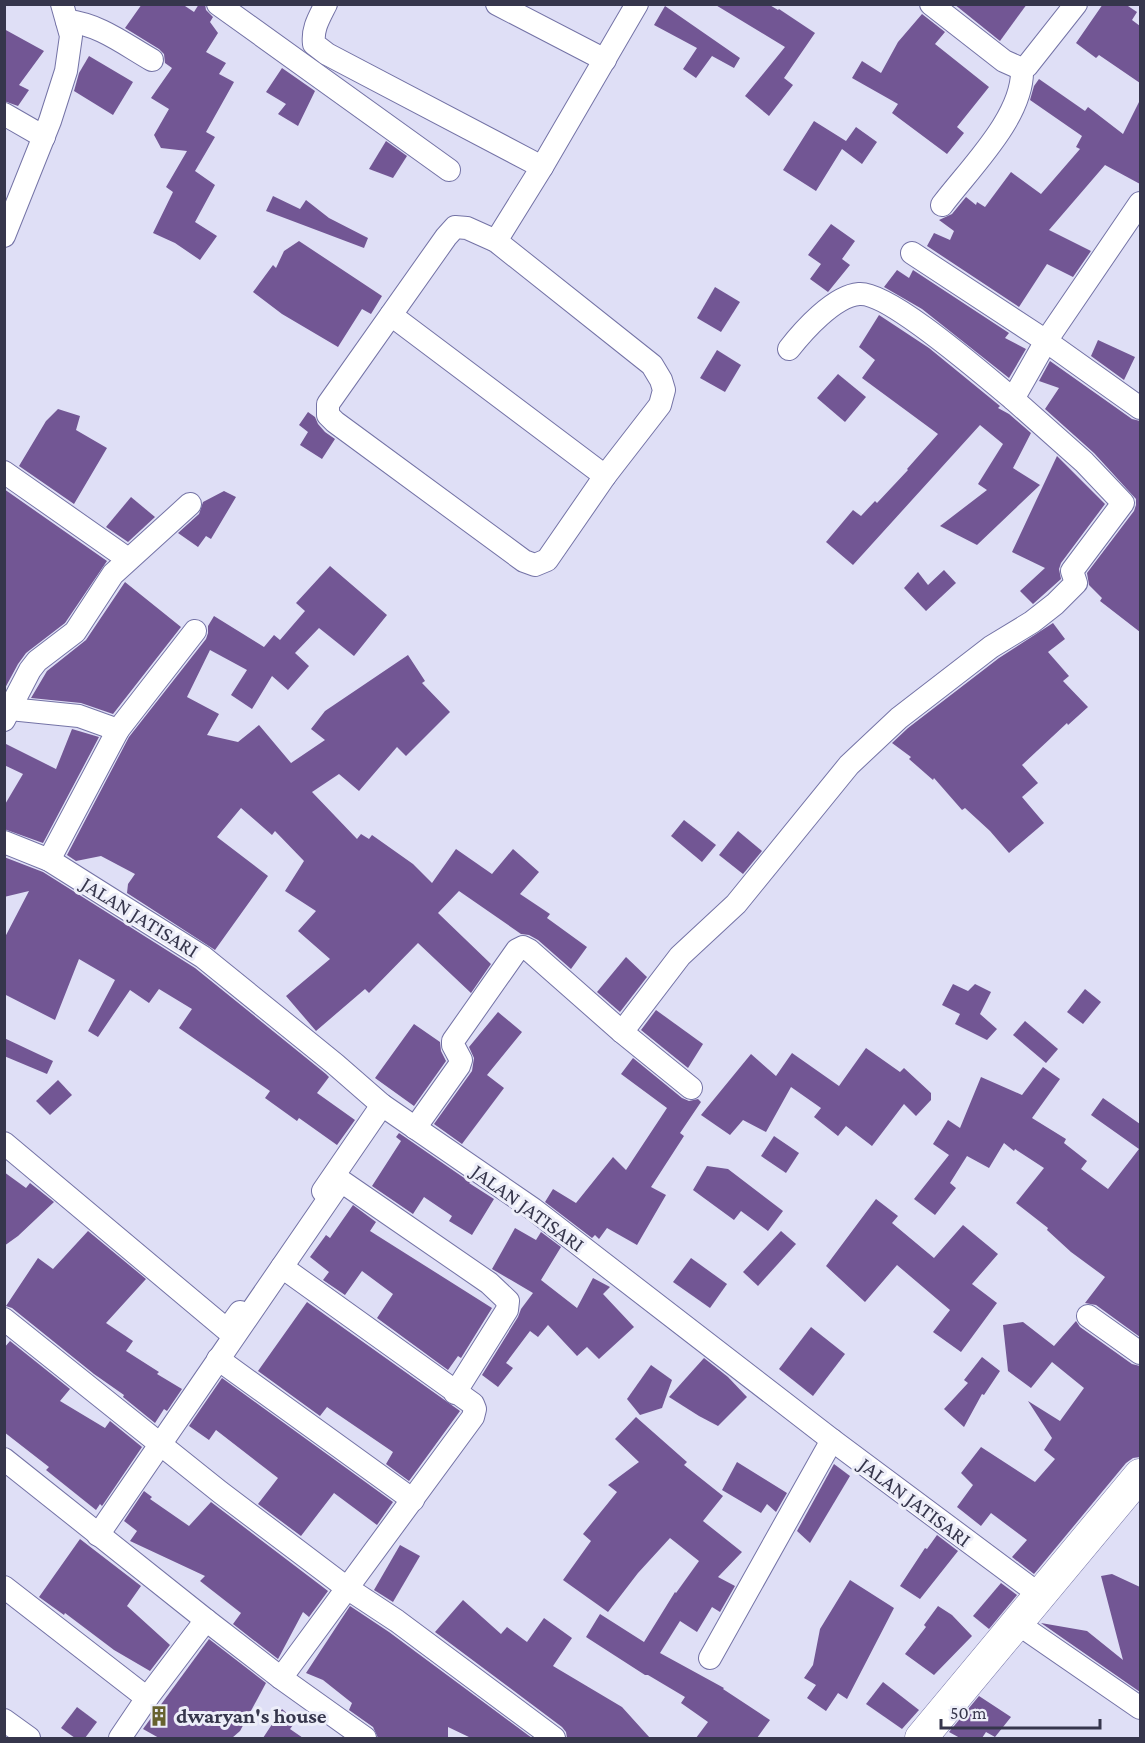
<svg xmlns="http://www.w3.org/2000/svg" width="1145" height="1743" font-family="'Crimson Pro',serif">
  <style>
    .building { fill: #725694 }
    .lines { fill: none; stroke-linecap: round; stroke-linejoin: round }
    .street-casing { stroke: #7473a6; stroke-width: 24 }
    .secondary-casing { stroke: #7473a6; stroke-width: 33 }
    .street { stroke: #fff; stroke-width: 22 }
    .secondary { stroke: #fff; stroke-width: 32 }
    .labels { text-anchor: middle; stroke-width: 6; stroke-linejoin: round; paint-order: stroke }
    .street-label { font-size: 21px; fill: #36364c; stroke: #edeef9 }
    .poi-label { font-size: 21px; font-weight: bold; fill: #36364c; stroke: #edeef9; text-anchor: start }
  </style>
  <rect width="100%" height="100%" fill="#dfdff6"/>
  <g class="building">
    <path d="M142,4H182L194,12L199,4H205L206,10L213,17L210,22L218,33L206,52L226,63L219,74L234,82L206,132L215,137L195,171L215,185L195,222L217,236L200,260L175,243L153,233L173,192L166,187L187,151L161,148L154,135L169,109L151,98L172,68L165,63L164,54L159,49L125,28Z"/>
    <path d="M714,4H768L778,10L779,9L815,33L784,78L793,85L769,116L745,96L785,47Z"/>
    <path d="M954,4H1027L1000,41Z"/>
    <path d="M1103,4H1125L1137,12L1132,20L1140,26V83L1099,55L1096,58L1076,43Z"/>
    <path d="M665,6L740,58L734,68L712,56L696,78L683,69L697,48L654,25Z"/>
    <path d="M922,14L945,32L935,44L989,87L957,127L964,133L947,154L892,113L898,104L852,78L862,61L881,73L898,42Z"/>
    <path d="M4,29L44,51L19,85L29,90L18,106L4,101Z"/>
    <path d="M89,56L133,82L113,115L74,91L79,73Z"/>
    <path d="M282,68L315,91L298,126L278,114L286,104L266,92Z"/>
    <path d="M1039,79L1085,111L1088,107L1123,134L1140,100V184L1105,165L1049,230L1091,251L1073,277L1047,264L1019,307L927,246L934,233L950,240L954,231L939,220L952,214L966,197L976,205L977,202L985,207L1011,172L1041,194L1080,149L1076,147L1082,136L1030,100L1034,86Z"/>
    <path d="M814,121L846,141L856,127L877,142L862,164L842,149L816,191L783,170Z"/>
    <path d="M386,141L407,156L393,178L369,169Z"/>
    <path d="M273,196L300,209L306,200L329,218L368,238L364,248L266,211Z"/>
    <path d="M831,224L855,241L842,259L850,265L828,292L810,279L821,264L808,255Z"/>
    <path d="M299,241L382,296L371,314L362,309L338,347L282,314L253,292L273,265L276,268L284,251Z"/>
    <path d="M897,270L909,278L913,270L1009,333L1005,338L1026,349L1009,378L922,309L884,287Z"/>
    <path d="M715,287L740,302L721,332L697,318Z"/>
    <path d="M879,315L929,348L1000,406L998,408L1009,414L1031,433L1013,468L1040,485L977,545L940,526L987,490L978,484L1003,444L980,425L853,565L826,542L853,510L861,516L875,501L877,503L908,470L907,469L938,434L862,378L875,360L859,347Z"/>
    <path d="M1098,340L1135,357L1124,380L1091,356Z"/>
    <path d="M717,350L741,365L725,392L700,378Z"/>
    <path d="M1050,361L1132,419L1140,421V632L1100,601L1102,598L1089,585L1087,573L1134,511L1136,505V499L1094,453L1045,409L1059,388L1039,381Z"/>
    <path d="M838,374L866,397L845,422L817,398Z"/>
    <path d="M58,409L80,416L76,430L107,448L74,504L19,466L46,421Z"/>
    <path d="M308,412L315,417L318,424L325,432L335,439L322,459L300,445L308,432L299,425Z"/>
    <path d="M1057,456L1105,504L1061,563L1059,569L1061,579L1033,604L1020,591L1045,568L1012,552Z"/>
    <path d="M4,489L107,561L65,623L26,653L18,664L4,690Z"/>
    <path d="M224,491L236,497L211,539L206,536L198,547L178,533L199,514L203,502Z"/>
    <path d="M131,497L155,517L128,542L106,527Z"/>
    <path d="M330,566L387,615L354,656L319,628L295,653L309,666L288,690L272,676L252,709L231,695L247,670L210,650L187,697L219,714L207,735L238,742L259,725L291,763L325,740L311,729L325,711L408,655L425,681L422,683L450,712L406,756L397,747L359,791L339,774L312,792L357,839L361,834L369,839L372,835L413,864L432,883L456,849L492,874L513,849L539,872L520,894L550,914L547,918L587,947L571,969L538,940L529,935L521,934L459,891L438,913L491,964L471,993L418,943L369,993L365,989L316,1031L286,996L330,959L298,931L316,911L285,891L304,861L275,831L272,835L241,808L217,837L268,876L215,950L127,893L128,884L135,874L101,856L76,861L67,855L129,737L206,639L208,633V626L214,616L264,647L274,635L280,640L305,611L296,603Z"/>
    <path d="M944,570L956,583L926,611L904,588L918,572L928,585Z"/>
    <path d="M125,582L181,627L113,714L81,703L31,698L47,671L86,640Z"/>
    <path d="M1053,623L1065,639L1048,652L1069,676L1063,681L1088,707L1068,725L1067,723L1022,765L1038,783L1022,797L1044,823L1009,853L990,831L965,808L962,810L934,778L933,780L909,759L911,757L892,743L908,728L999,658Z"/>
    <path d="M72,729L99,737L43,843L4,829V806L23,774L4,765V743L56,769Z"/>
    <path d="M684,820L716,845L702,862L671,836Z"/>
    <path d="M738,831L762,851L743,874L719,855Z"/>
    <path d="M4,857L43,872L195,968L326,1074L329,1077L317,1093L355,1120L337,1145L299,1118L297,1121L265,1098L270,1091L179,1028L192,1009L159,989L149,1003L130,990L98,1037L88,1031L115,980L79,959L55,1020L4,994V939L29,891L4,897Z"/>
    <path d="M626,957L647,977L620,1012L597,992Z"/>
    <path d="M953,984L968,991L975,984L991,992L980,1014L997,1029L987,1040L955,1024L960,1014L942,1005Z"/>
    <path d="M1085,989L1101,1002L1083,1024L1067,1012Z"/>
    <path d="M656,1010L703,1044L688,1068L641,1030Z"/>
    <path d="M498,1012L522,1032L487,1075L504,1088L462,1144L434,1124L472,1071L474,1058L469,1047Z"/>
    <path d="M1025,1021L1058,1049L1046,1063L1013,1035Z"/>
    <path d="M414,1024L440,1042L441,1051L446,1061L414,1106L375,1078Z"/>
    <path d="M4,1038L53,1061L47,1074L4,1056Z"/>
    <path d="M866,1048L900,1072L904,1068L931,1093V1100L916,1116L904,1104L872,1146L846,1126L838,1136L814,1117L821,1108L791,1087L766,1132L743,1120L730,1135L701,1115L751,1054L776,1076L792,1053L839,1086Z"/>
    <path d="M633,1058L682,1098L689,1101L698,1099L701,1102L680,1133L684,1136L651,1187L666,1195L637,1245L607,1228L599,1239L595,1235L592,1238L545,1202L553,1189L576,1203L613,1157L626,1170L667,1108L621,1074Z"/>
    <path d="M1043,1067L1060,1079L1032,1118L1066,1139L1064,1143L1087,1161L1081,1169L1108,1189L1139,1149L1091,1115L1103,1098L1140,1124V1337L1096,1305L1085,1303L1105,1277L1071,1252L1047,1230L1048,1228L1016,1203L1044,1168L1015,1149L1014,1151L1004,1143L989,1168L967,1156L950,1183L956,1188L935,1215L914,1199L949,1155L933,1144L948,1120L960,1128L981,1077L1022,1095Z"/>
    <path d="M58,1080L72,1095L50,1115L36,1101Z"/>
    <path d="M399,1133L470,1182L469,1183L494,1199L472,1235L449,1221L452,1216L424,1197L413,1214L372,1186L401,1141L396,1137Z"/>
    <path d="M774,1136L799,1153L786,1173L761,1156Z"/>
    <path d="M707,1166L728,1169L783,1211L768,1231L741,1211L734,1220L693,1190Z"/>
    <path d="M4,1172L26,1188L30,1183L54,1202L18,1236L4,1246Z"/>
    <path d="M876,1199L898,1216L892,1223L934,1258L963,1225L998,1254L972,1284L997,1303L961,1352L933,1332L950,1310L897,1265L865,1302L826,1266Z"/>
    <path d="M353,1205L376,1222L370,1231L492,1308L461,1358L458,1356L448,1370L377,1318L393,1294L362,1271L345,1295L323,1280L329,1272L310,1257L326,1235L330,1238Z"/>
    <path d="M515,1228L536,1240L541,1232L561,1247L541,1280L577,1308L593,1278L610,1287L603,1294L634,1327L599,1359L587,1347L577,1356L548,1325L538,1337L530,1331L506,1363L513,1368L498,1387L482,1375L518,1317L521,1309L533,1293L492,1269Z"/>
    <path d="M88,1231L146,1279L106,1323L133,1341L126,1351L159,1372L157,1374L182,1389L167,1411L164,1409L155,1423L123,1397L124,1395L94,1374L12,1308L6,1306L38,1258L53,1269Z"/>
    <path d="M781,1231L796,1244L758,1286L743,1272Z"/>
    <path d="M691,1258L727,1284L710,1308L673,1282Z"/>
    <path d="M307,1302L460,1411L409,1481L386,1464L393,1452L327,1407L320,1416L258,1371Z"/>
    <path d="M1076,1321L1080,1327L1132,1364L1140,1366V1457L1133,1458L1126,1463L1034,1574L1012,1557L1027,1540L991,1513L981,1526L957,1507L973,1485L961,1473L981,1447L1035,1482L1055,1459L1044,1450L1052,1438L1028,1401L1060,1421L1084,1388L1052,1362L1031,1388L1008,1371L1003,1325L1023,1322L1054,1346Z"/>
    <path d="M811,1327L845,1354L813,1396L779,1369Z"/>
    <path d="M10,1341L70,1389L60,1401L105,1428L110,1421L142,1447L102,1506L100,1504L96,1510L46,1470L49,1467L4,1432V1348Z"/>
    <path d="M982,1357L1000,1371L984,1395L982,1394L964,1427L944,1409L968,1383L964,1380Z"/>
    <path d="M704,1358L728,1377L747,1397L718,1426L699,1416L669,1397Z"/>
    <path d="M651,1365L672,1380L662,1408L640,1415L627,1399Z"/>
    <path d="M222,1378L393,1502L377,1525L334,1493L301,1536L258,1504L278,1478L216,1430L209,1440L189,1426Z"/>
    <path d="M636,1417L687,1462L684,1465L723,1496L703,1521L742,1552L718,1577L735,1586L720,1612L712,1607L697,1632L680,1621L660,1653L724,1688L723,1689L770,1720L757,1738H696L708,1722L681,1703L685,1697L648,1675H645L586,1637L600,1614L644,1642L675,1592L676,1593L699,1561L670,1538L638,1573L608,1612L563,1580L591,1541L583,1534L617,1492L608,1485L639,1462L615,1439Z"/>
    <path d="M737,1462L787,1493L776,1512L767,1504L761,1513L722,1490Z"/>
    <path d="M834,1464L850,1476L810,1543L797,1531Z"/>
    <path d="M144,1491L152,1497L150,1499L189,1526L211,1502L328,1591L309,1617L303,1612L278,1659L233,1624L241,1613L200,1581L205,1576L130,1541L137,1531L124,1521Z"/>
    <path d="M937,1535L958,1551L920,1599L900,1586L925,1548L927,1549Z"/>
    <path d="M80,1539L141,1586L127,1606L170,1645L150,1671L114,1650L65,1613L64,1615L39,1597Z"/>
    <path d="M400,1545L420,1556L393,1602L374,1590Z"/>
    <path d="M1112,1574L1140,1587V1692L1041,1623L1087,1631L1123,1660L1101,1576Z"/>
    <path d="M850,1580L894,1608L847,1699L838,1693L826,1711L807,1698L816,1685L804,1678L813,1665L820,1629Z"/>
    <path d="M1001,1583L1017,1595L989,1629L973,1616Z"/>
    <path d="M463,1600L501,1634L507,1627L527,1642L544,1618L572,1638L553,1666L622,1707L650,1738H567L566,1732L562,1727L435,1632Z"/>
    <path d="M350,1606L389,1632L532,1738H471L448,1727V1738H378L373,1727L349,1710L352,1703L323,1680L306,1673Z"/>
    <path d="M938,1606L952,1615L972,1636L934,1675L905,1654L926,1627L924,1625Z"/>
    <path d="M209,1639L266,1683L240,1731L232,1738H159L143,1729Z"/>
    <path d="M883,1682L919,1710L902,1729L866,1704Z"/>
    <path d="M979,1696L1011,1717L995,1737L986,1732L982,1738H960L949,1732Z"/>
    <path d="M77,1707L97,1722L85,1738H75L61,1728Z"/>
    <path d="M282,1709L296,1721L290,1729L303,1738H263Z"/>
  </g>
  <g class="lines">
    <g class="street-casing">
      <g id="street">
        <path d="M218,4L449,170"/>
        <path d="M326,4C319,18 312,29 314,44L327,54L542,167"/>
        <path d="M497,4L605,60"/>
        <path d="M931,4L1004,61L1022,69L1027,66L1076,4"/>
        <path d="M67,21C99,24 124,44 152,60"/>
        <path d="M4,114L44,137"/>
        <path d="M942,205C970,168 1024,116 1022,69"/>
        <path d="M455,227L467,228L496,241L652,365L661,380L664,390L660,405L605,476L547,560L535,565L524,561L335,422L328,415V404L446,237Z"/>
        <path d="M4,236L50,121L66,71L71,36L62,4"/>
        <path d="M496,241L542,167L637,4"/>
        <path d="M912,253L1046,341L1140,408"/>
        <path d="M391,315L605,476"/>
        <path d="M789,349C803,331 834,296 859,294C889,291 986,377 1013,399"/>
        <path d="M4,472L128,559"/>
        <path d="M10,709L79,716L118,730"/>
        <path d="M4,720L30,670L37,661L75,632L113,574L190,504"/>
        <path d="M4,842L49,860L203,957L335,1064L382,1105L533,1209L832,1440L1040,1595"/>
        <path d="M49,860L118,730L195,631"/>
        <path d="M622,1032L680,956L736,904L849,765L899,718L991,647L1032,622L1055,604L1076,583L1072,571L1123,503L1084,462L1013,399L1046,341L1140,203"/>
        <path d="M415,1128L459,1066L461,1060L453,1045V1041L517,950L523,947L529,950L622,1032L691,1088"/>
        <path d="M4,1143L227,1330L240,1312"/>
        <path d="M323,1191L382,1105"/>
        <path d="M1088,1316L1140,1353"/>
        <path d="M4,1319L220,1492L347,1588L397,1621L554,1738"/>
        <path d="M218,1359L413,1500"/>
        <path d="M4,1459L206,1620L281,1678L365,1738"/>
        <path d="M98,1535L341,1181L489,1283L508,1301L507,1310L455,1393"/>
        <path d="M4,1587L147,1698"/>
        <path d="M1017,1623L1140,1708"/>
        <path d="M710,1658L832,1440"/>
        <path d="M281,1678L473,1417L475,1409L473,1404L282,1267"/>
        <path d="M4,1720L29,1738"/>
        <path d="M120,1738L147,1698L206,1620"/>
      </g>
    </g>
    <g class="secondary-casing">
      <path id="secondary" d="M921,1738L1140,1475"/>
    </g>
    <use href="#street" class="street"/>
    <use href="#secondary" class="secondary"/>
  </g>
  <defs>
    <g id="building-bare" transform="scale(1.62)"><path d="M-4-6H4V6H1V3H-1V6H-4ZM-2.5-4.3h1.7v1.8h-1.7ZM.8-4.3h1.7v1.8H.8ZM-2.5-1h1.7V.8h-1.7ZM.8-1h1.7V.8H.8Z" fill="#67622f" stroke="#edeef9" stroke-width="2.5" paint-order="stroke"/></g>
  </defs>
  <g fill-rule="evenodd">
    <use href="#building-bare" x="159" y="1716"/>
  </g>
  <g class="labels">
    <g class="street-label">
      <text transform="translate(140 917) rotate(32)" y="7">JALAN JATISARI</text>
      <text transform="translate(528 1208) rotate(36)" y="7">JALAN JATISARI</text>
      <text transform="translate(915 1502) rotate(37)" y="7">JALAN JATISARI</text>
    </g>
    <g class="poi-label">
      <text x="176" y="1723">dwaryan's house</text>
    </g>
  </g>
  <rect width="1145" height="1743" fill="none" stroke="#36364c" stroke-width="12"/>
  <path d="M941 1719v9h159v-9" fill="none" stroke="#36364c" stroke-width="3"/>
  <text x="950" y="1719" font-size="18" fill="#36364c" stroke="#edeef9" stroke-width="4.5" paint-order="stroke">50 m</text>
</svg>
